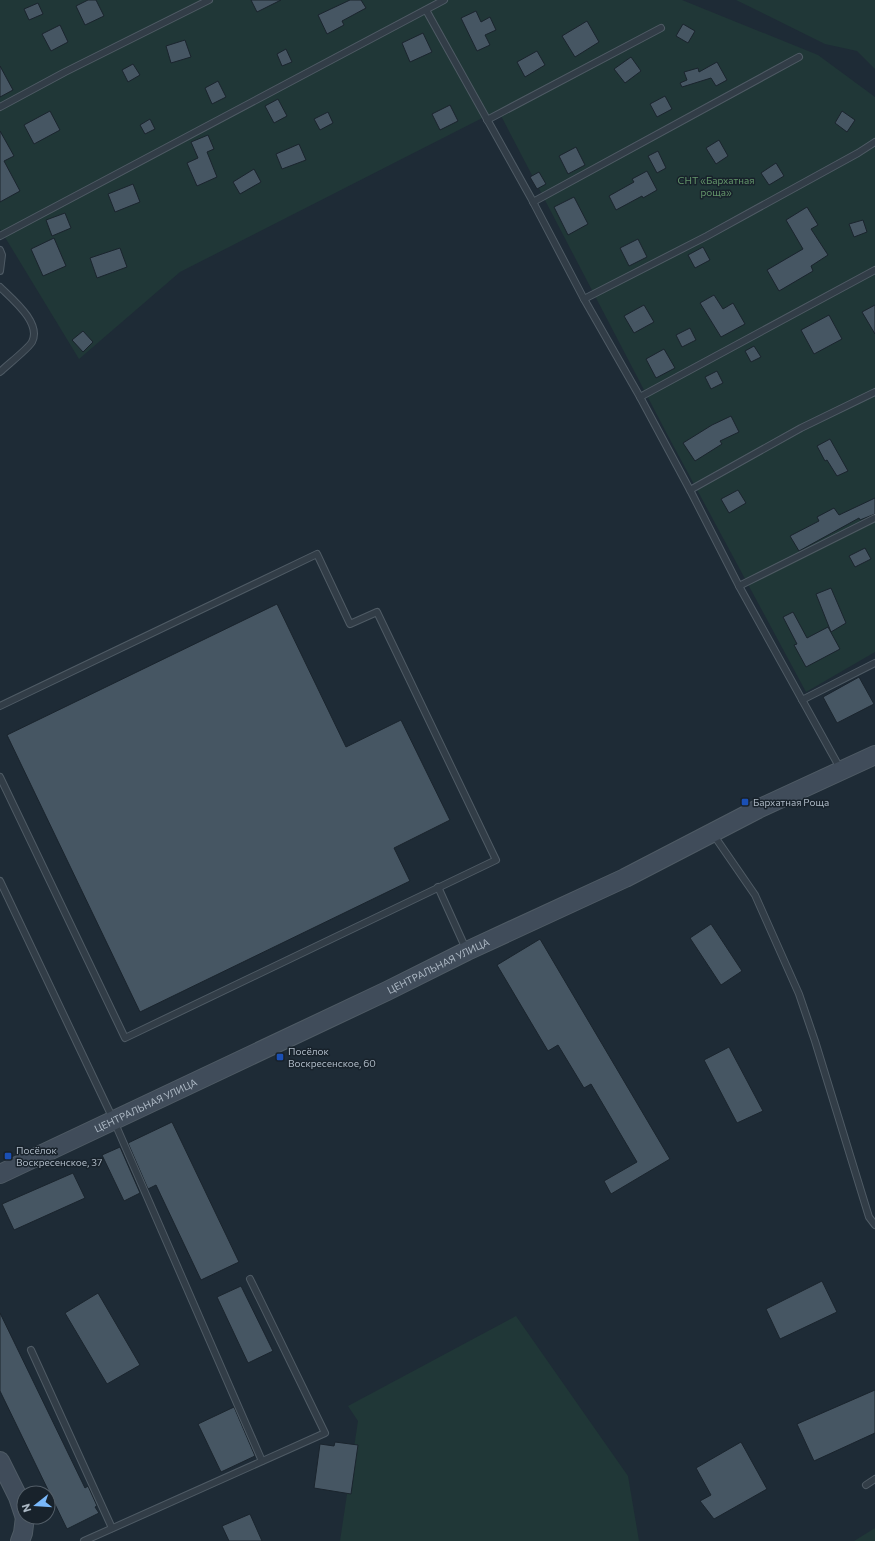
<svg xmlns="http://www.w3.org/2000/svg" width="875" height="1541" font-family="Commissioner,sans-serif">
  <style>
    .green { fill: #203737 }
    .building { fill: #465663; stroke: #1a242d }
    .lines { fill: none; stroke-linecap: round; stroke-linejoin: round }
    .service-casing { stroke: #4f5b65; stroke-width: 8 }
    .secondary-casing { stroke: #4f5b65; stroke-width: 20 }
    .service { stroke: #323d47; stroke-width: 6 }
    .secondary { stroke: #404c5a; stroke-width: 18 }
    .transit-dot { fill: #1a4fb4; stroke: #18222b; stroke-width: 1.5 }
    .labels { text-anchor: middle; stroke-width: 3; stroke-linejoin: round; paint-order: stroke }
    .park-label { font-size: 10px; fill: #63956a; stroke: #18222b }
    .poi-label { font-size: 10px; fill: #acb8c4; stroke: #18222b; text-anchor: start }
    .street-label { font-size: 10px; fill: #acb8c4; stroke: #18222b }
  </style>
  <rect width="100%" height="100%" fill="#1e2b36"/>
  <g class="green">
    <path d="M0,0H682L818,55L875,97V652L806,692L667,434L498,110L180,272L79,359L0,229Z"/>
    <path d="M736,0H875V69L857,51L825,44Z"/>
    <path d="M516,1316L628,1476L639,1541H340L358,1421L348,1406Z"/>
    <path d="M875,1528V1541H854Z"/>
  </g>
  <g class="building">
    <path d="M88,0H96L104,16L85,25L76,6Z"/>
    <path d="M251,0H281L257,12Z"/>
    <path d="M350,0H361L366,8L342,21L344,25L327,34L318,15Z"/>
    <path d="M38,3L43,14L29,20L24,9Z"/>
    <path d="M476,11L481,22L490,17L496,30L485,35L490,45L477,51L461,18Z"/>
    <path d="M587,21L599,42L575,57L562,36Z"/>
    <path d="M683,24L695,31L688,43L676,36Z"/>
    <path d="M60,25L68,42L51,51L42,34Z"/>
    <path d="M423,33L432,52L410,62L402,43Z"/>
    <path d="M185,40L191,57L171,63L166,46Z"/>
    <path d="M286,49L292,62L282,66L277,54Z"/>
    <path d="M537,51L545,65L525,77L517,62Z"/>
    <path d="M631,57L641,71L625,83L614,69Z"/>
    <path d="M717,62L727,80L716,86L711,78L682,87L680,83L687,80L684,72L698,68L699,72Z"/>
    <path d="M133,64L140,75L128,82L122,70Z"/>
    <path d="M0,66L13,90L0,97Z"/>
    <path d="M218,81L226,97L212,104L205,88Z"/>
    <path d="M665,96L672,109L657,117L650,104Z"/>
    <path d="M278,99L287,116L274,123L265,106Z"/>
    <path d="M450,105L458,121L440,130L432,114Z"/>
    <path d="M50,111L60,130L34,144L24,125Z"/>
    <path d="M842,111L855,120L847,132L835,123Z"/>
    <path d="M328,112L333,123L320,130L314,119Z"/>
    <path d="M150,119L155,129L145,134L140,125Z"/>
    <path d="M0,131L14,156L4,161L20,191L0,202Z"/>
    <path d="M208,135L214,149L207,152L217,177L197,186L187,163L198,158L191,142Z"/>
    <path d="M719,140L728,156L716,164L706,148Z"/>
    <path d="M299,144L306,160L282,169L276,154Z"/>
    <path d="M576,147L585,165L568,174L559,156Z"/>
    <path d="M658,151L666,168L657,173L648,156Z"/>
    <path d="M776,163L784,176L769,185L761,173Z"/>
    <path d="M254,169L261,182L240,194L233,182Z"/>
    <path d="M647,171L657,190L643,198L642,196L616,210L609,196L634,182L632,179Z"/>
    <path d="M539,172L546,184L537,189L530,177Z"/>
    <path d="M133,184L140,202L115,212L108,194Z"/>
    <path d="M574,197L588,224L568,235L554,207Z"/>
    <path d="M807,207L818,225L811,229L828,255L811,266L813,271L779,291L767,270L803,249L786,220Z"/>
    <path d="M65,213L71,228L52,236L46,220Z"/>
    <path d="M863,220L867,232L854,237L849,224Z"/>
    <path d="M54,238L66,266L43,276L31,249Z"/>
    <path d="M638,239L647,257L629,266L620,248Z"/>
    <path d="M703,247L710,260L695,268L688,255Z"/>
    <path d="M120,248L127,267L97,278L90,258Z"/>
    <path d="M714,295L723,309L733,303L745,324L721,337L700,303Z"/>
    <path d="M644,305L654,322L634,333L624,316Z"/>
    <path d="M875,305V334L862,312Z"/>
    <path d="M829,315L842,339L814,354L801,330Z"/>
    <path d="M690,328L696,340L682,347L676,335Z"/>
    <path d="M83,331L93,342L83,352L72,340Z"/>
    <path d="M754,346L761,357L751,362L745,351Z"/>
    <path d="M664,349L675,368L656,378L646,359Z"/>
    <path d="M717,371L723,383L711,389L705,377Z"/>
    <path d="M731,416L739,432L720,441L722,444L695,461L683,443L712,425Z"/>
    <path d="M830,439L848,471L837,476L827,460L825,461L817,446Z"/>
    <path d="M738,490L746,503L729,513L721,499Z"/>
    <path d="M875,498V514L860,520L859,518L799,551L790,536L819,521L817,517L834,508L839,515Z"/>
    <path d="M865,548L871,559L855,567L849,556Z"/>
    <path d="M831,588L846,623L831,632L816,594Z"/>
    <path d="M277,604L346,747L401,720L450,820L394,848L410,881L140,1012L7,735Z"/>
    <path d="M793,612L807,638L828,627L840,649L806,667L794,645L797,644L783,617Z"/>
    <path d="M859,677L874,704L837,723L823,697Z"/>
    <path d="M711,924L742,971L721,985L690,938Z"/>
    <path d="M540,939L670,1159L611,1194L604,1181L637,1162L591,1084L584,1088L558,1045L548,1051L497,965Z"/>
    <path d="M729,1047L763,1111L737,1123L704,1060Z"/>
    <path d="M172,1122L239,1262L201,1280L156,1185L148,1189L128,1143Z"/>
    <path d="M120,1147L140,1193L124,1201L102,1155Z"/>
    <path d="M73,1173L85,1198L14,1230L2,1204Z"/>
    <path d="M822,1281L837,1312L780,1339L766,1309Z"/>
    <path d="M241,1286L273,1351L248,1363L217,1297Z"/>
    <path d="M98,1293L140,1365L107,1384L65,1313Z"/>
    <path d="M0,1313L85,1488L88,1486L97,1506L95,1507L99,1513L67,1529L0,1391Z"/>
    <path d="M875,1390V1433L814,1461L797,1424Z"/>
    <path d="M234,1407L255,1456L221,1472L198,1424Z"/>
    <path d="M335,1442L358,1445L351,1494L314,1488L320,1444L334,1446Z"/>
    <path d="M741,1442L767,1489L714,1519L700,1501L711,1495L696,1468Z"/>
    <path d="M250,1514L262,1541H229L222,1526Z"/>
  </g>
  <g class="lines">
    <g class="service-casing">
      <g id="service">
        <path d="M426,10L531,198L584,299L640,397L690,490L739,586L841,770"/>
        <path d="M0,107L65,72L209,0"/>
        <path d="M487,120L661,28"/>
        <path d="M533,202L799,57"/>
        <path d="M0,236L444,0"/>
        <path d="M0,250L2,255L0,271"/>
        <path d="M0,287C12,299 42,323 32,342C29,348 6,366 0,372"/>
        <path d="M584,299L707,236L858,153L875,142"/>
        <path d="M640,397L875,270"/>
        <path d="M690,490L801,428L875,392"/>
        <path d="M739,586L875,518"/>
        <path d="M802,700L875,663"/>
        <path d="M0,706L317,554L350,624L377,612L496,860L125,1038L0,777"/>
        <path d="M713,834L755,895L799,994L815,1041L869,1217L875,1225"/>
        <path d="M0,881L114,1121L262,1461"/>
        <path d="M438,887L466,949"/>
        <path d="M31,1350L112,1528"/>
        <path d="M866,1485L875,1479"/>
        <path d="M84,1541L325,1433L250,1279"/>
      </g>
    </g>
    <g class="secondary-casing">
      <g id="secondary">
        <path id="s1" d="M0,1174L387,991L467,951L625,878L758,809L875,755"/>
        <path d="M0,1461L18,1497L24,1515"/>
        <path d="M20,1541L23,1533L25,1517"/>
      </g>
    </g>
    <use href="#service" class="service"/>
    <use href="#secondary" class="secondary"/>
  </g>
  <g class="transit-dot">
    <rect x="741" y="798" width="8" height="8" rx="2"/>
    <rect x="276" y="1053" width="8" height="8" rx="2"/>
    <rect x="4" y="1152" width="8" height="8" rx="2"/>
  </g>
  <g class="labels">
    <g class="park-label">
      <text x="716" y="184">СНТ «Бархатная<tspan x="716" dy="12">роща»</tspan></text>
    </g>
    <g class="poi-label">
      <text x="753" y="806">Бархатная Роща</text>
      <text x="288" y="1055">Посёлок<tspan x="288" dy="12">Воскресенское, 60</tspan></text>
      <text x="16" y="1154">Посёлок<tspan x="16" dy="12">Воскресенское, 37</tspan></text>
    </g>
    <g class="street-label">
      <text dy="4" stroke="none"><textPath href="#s1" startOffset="485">ЦЕНТРАЛЬНАЯ УЛИЦА</textPath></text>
      <text dy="4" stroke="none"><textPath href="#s1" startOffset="161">ЦЕНТРАЛЬНАЯ УЛИЦА</textPath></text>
    </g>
  </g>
  <g transform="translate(36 1505) rotate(253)"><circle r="19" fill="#18222b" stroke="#535e68"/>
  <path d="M0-3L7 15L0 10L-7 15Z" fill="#7ab9fb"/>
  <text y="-6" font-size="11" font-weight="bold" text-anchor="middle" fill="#acb8c4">N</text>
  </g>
</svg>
